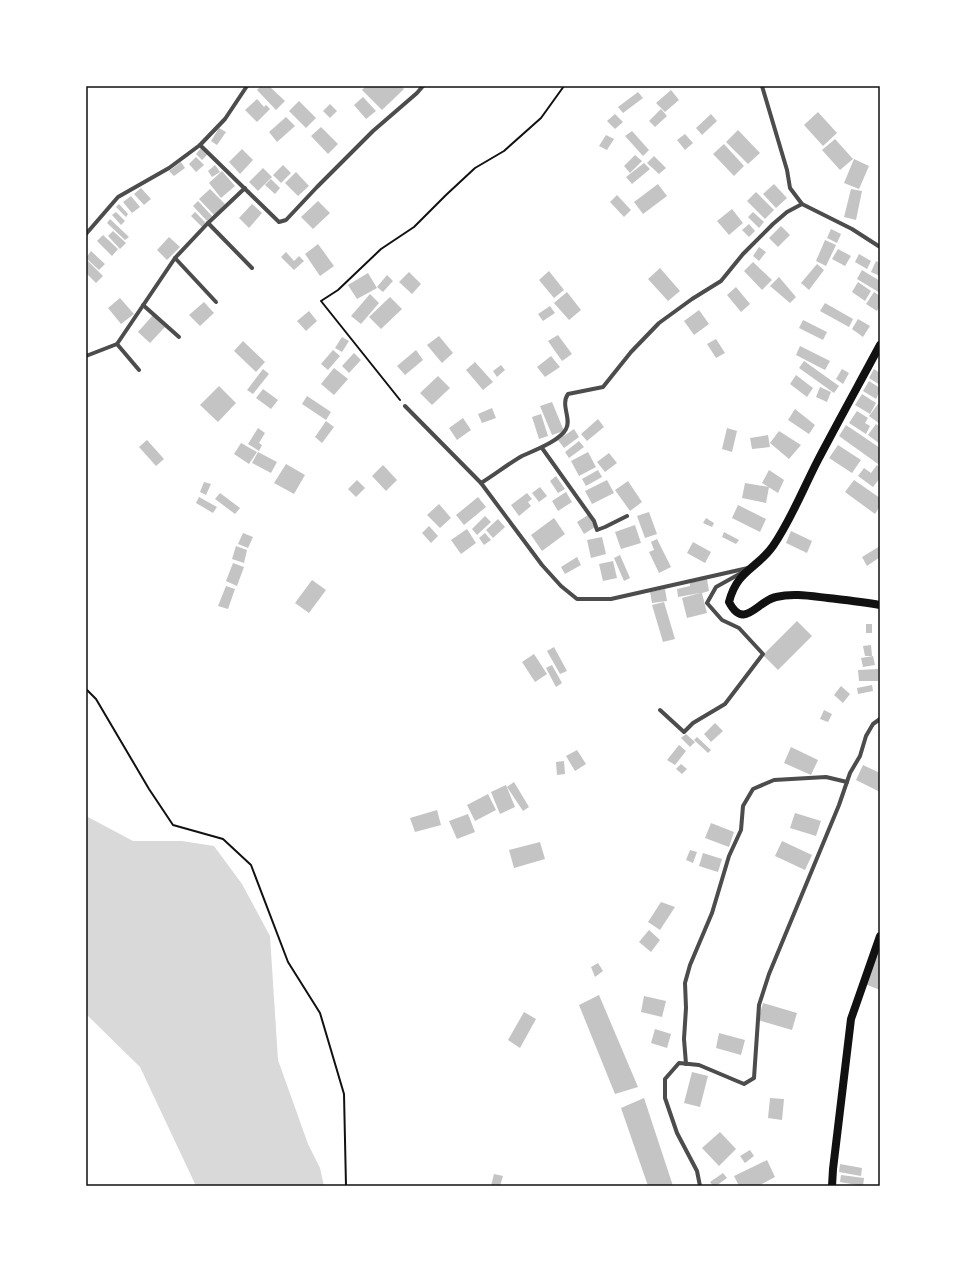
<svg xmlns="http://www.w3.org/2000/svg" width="966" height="1272" font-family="'Roboto Condensed',sans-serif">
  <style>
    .water { fill: #d9d9d9 }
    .building { fill: #c4c4c4 }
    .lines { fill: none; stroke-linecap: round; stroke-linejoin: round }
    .path { stroke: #111; stroke-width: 2 }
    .minor { stroke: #4c4c4c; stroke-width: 4 }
    .secondary { stroke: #111; stroke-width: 8 }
    .neatline { fill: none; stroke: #111; stroke-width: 1.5 }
  </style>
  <rect width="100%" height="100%" fill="#fff"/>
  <path class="water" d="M86,816L133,841H182L214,846L242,884L270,936L278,1060L308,1144L320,1168L324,1186H196L140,1067L86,1014Z"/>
  <g class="building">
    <path d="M261,86H269L285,101L276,110L257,90Z"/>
    <path d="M366,86H401L404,89L382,110L362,90Z"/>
    <path d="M671,90L679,100L665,112L656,103Z"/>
    <path d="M638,92L643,98L623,113L618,107Z"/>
    <path d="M363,97L376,111L366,119L354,105Z"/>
    <path d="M257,99L264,107L266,105L270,109L257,122L245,110Z"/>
    <path d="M299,101L316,118L306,128L289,111Z"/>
    <path d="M330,104L337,111L330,118L323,111Z"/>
    <path d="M661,109L667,116L655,127L649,121Z"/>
    <path d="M818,112L837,133L823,146L804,125Z"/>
    <path d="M615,114L623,122L615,129L607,121Z"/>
    <path d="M711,114L717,121L702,135L696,128Z"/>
    <path d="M286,117L295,126L277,142L269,132Z"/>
    <path d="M321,127L338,144L328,154L311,136Z"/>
    <path d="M219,128L226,132L217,145L211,141Z"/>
    <path d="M738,130L760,153L748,164L726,142Z"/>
    <path d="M632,131L649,150L643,156L625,136Z"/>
    <path d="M685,134L693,143L685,150L677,140Z"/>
    <path d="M606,135L614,139L607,150L599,146Z"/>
    <path d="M835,139L853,159L840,170L822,150Z"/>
    <path d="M724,144L744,166L734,176L713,154Z"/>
    <path d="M201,148L208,154L202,160L196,154Z"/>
    <path d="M242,149L253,160L240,174L229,162Z"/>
    <path d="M635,155L642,161L630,173L624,166Z"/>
    <path d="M654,156L666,168L659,174L647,163Z"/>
    <path d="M196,157L204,165L196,172L189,164Z"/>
    <path d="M854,159L869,166L859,189L844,183Z"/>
    <path d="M181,162L185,168L174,176L169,171Z"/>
    <path d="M644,163L650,169L632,184L626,177Z"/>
    <path d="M215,165L220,172L212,177L208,171Z"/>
    <path d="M283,165L291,173L281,183L273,175Z"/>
    <path d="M263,168L272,177L258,191L249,182Z"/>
    <path d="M222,171L235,186L221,198L209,183Z"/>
    <path d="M296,172L309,186L298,196L285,183Z"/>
    <path d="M271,179L280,188L275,194L265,185Z"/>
    <path d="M658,184L667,196L643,214L634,202Z"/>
    <path d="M774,184L787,198L776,208L763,194Z"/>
    <path d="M141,188L151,199L144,205L134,194Z"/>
    <path d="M210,189L225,204L214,215L199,199Z"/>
    <path d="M851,189L862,191L856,220L844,217Z"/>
    <path d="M756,192L774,210L765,219L747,201Z"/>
    <path d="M617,195L631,210L624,217L610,202Z"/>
    <path d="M131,196L140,207L132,213L123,202Z"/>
    <path d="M198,201L212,216L207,221L193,206Z"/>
    <path d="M318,201L330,213L313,229L301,217Z"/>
    <path d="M119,204L128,214L126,217L116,207Z"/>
    <path d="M252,204L262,213L249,228L239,218Z"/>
    <path d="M732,209L743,223L729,235L717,221Z"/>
    <path d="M116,212L125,221L121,225L112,215Z"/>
    <path d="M195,212L206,223L202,227L191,216Z"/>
    <path d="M753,212L764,222L759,228L748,217Z"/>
    <path d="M110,219L129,237L125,240L107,223Z"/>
    <path d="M749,224L755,231L749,237L742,230Z"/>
    <path d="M781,226L790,235L778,247L769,238Z"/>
    <path d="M831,229L841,234L837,243L827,238Z"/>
    <path d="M113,231L126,243L120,249L108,236Z"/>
    <path d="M103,235L118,249L112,256L97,241Z"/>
    <path d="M169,237L180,247L167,260L157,250Z"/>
    <path d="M825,240L836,245L826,266L816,261Z"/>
    <path d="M318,244L334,266L320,276L305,254Z"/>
    <path d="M759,247L766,252L759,261L753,256Z"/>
    <path d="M838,249L851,256L845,266L832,259Z"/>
    <path d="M91,251L105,264L99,270L86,258Z"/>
    <path d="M286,252L294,261L299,256L304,261L294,270L281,257Z"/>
    <path d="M859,254L871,261L867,269L855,262Z"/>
    <path d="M86,259L103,276L96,283L86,273Z"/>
    <path d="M876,261L880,263V276L871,272Z"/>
    <path d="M753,262L772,280L762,290L744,271Z"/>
    <path d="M817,264L824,270L809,290L801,283Z"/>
    <path d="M660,268L680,291L668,301L648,279Z"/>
    <path d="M862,270L880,281V293L857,279Z"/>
    <path d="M549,271L564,290L554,298L539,280Z"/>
    <path d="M409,272L421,284L412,294L399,282Z"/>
    <path d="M368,273L377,288L357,299L348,285Z"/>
    <path d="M387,275L393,281L383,292L377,287Z"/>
    <path d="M779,277L796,297L790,303L770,286Z"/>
    <path d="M858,282L871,291L865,301L852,292Z"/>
    <path d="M736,287L750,304L741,312L727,295Z"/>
    <path d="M567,292L581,310L569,320L554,303Z"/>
    <path d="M874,292L880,296V306L877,311L866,304Z"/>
    <path d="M370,294L379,303L361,324L351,316Z"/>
    <path d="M390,297L402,309L381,329L369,317Z"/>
    <path d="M120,298L134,314L121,324L108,308Z"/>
    <path d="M204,302L214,313L200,326L189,315Z"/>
    <path d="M825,303L853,319L849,327L820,311Z"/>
    <path d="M550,306L555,313L543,321L538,314Z"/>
    <path d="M699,310L709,324L694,335L684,321Z"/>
    <path d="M309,311L317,321L306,331L297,321Z"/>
    <path d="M153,315L165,327L150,343L138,332Z"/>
    <path d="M858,319L870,326L863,337L852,329Z"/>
    <path d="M803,320L827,332L823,340L799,328Z"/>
    <path d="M558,335L572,354L562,361L548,341Z"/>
    <path d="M439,336L453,353L442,363L427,345Z"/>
    <path d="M342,337L349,341L342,352L335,348Z"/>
    <path d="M716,339L725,353L716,358L707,344Z"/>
    <path d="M243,341L265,362L256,372L234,351Z"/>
    <path d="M800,346L830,361L825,370L796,355Z"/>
    <path d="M333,350L340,356L328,370L321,364Z"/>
    <path d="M416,350L423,360L405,375L397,366Z"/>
    <path d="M354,353L361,360L349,373L342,366Z"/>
    <path d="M551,356L560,367L545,377L537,367Z"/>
    <path d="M804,361L839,386L834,393L799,368Z"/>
    <path d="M475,362L493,382L483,390L466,370Z"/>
    <path d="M501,365L505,370L497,377L493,371Z"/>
    <path d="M334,368L348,379L334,395L321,384Z"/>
    <path d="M263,369L269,374L253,394L247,390Z"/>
    <path d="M842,369L849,373L843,384L836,379Z"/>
    <path d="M874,369L880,373V385L869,378Z"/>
    <path d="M796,375L813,388L807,397L790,384Z"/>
    <path d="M438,376L450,388L432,405L420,393Z"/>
    <path d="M869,381L880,388V391L876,399L863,391Z"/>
    <path d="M219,386L236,403L218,422L200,405Z"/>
    <path d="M820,387L831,392L827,402L816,397Z"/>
    <path d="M263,389L278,400L271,409L256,398Z"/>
    <path d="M862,394L876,403L870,414L855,405Z"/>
    <path d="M307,396L331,412L326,420L302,404Z"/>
    <path d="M552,402L564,431L552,435L540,406Z"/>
    <path d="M878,404L880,405V424L869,416Z"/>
    <path d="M492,408L496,418L482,423L478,414Z"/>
    <path d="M795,409L815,425L809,434L788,420Z"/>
    <path d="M857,411L868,418L865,423L870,426L866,434L849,423Z"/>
    <path d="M541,414L548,436L539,439L532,417Z"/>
    <path d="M463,418L471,430L457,440L449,428Z"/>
    <path d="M598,419L604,427L587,441L581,434Z"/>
    <path d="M326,421L334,427L322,443L315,437Z"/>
    <path d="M876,424L880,427V444L868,435Z"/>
    <path d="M846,425L880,448V462L878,464L839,436Z"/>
    <path d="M258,428L265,433L259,443L262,445L259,451L248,444Z"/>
    <path d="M727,428L737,431L732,452L722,449Z"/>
    <path d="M574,429L579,437L564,448L558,440Z"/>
    <path d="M779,431L801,445L789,459L770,443Z"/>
    <path d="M768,435L770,447L752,449L750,438Z"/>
    <path d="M147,440L164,459L156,466L139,447Z"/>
    <path d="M579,441L584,447L569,458L565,452Z"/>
    <path d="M241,443L257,452L249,464L234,454Z"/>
    <path d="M838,445L861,460L852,473L829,458Z"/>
    <path d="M258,452L277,462L271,473L252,463Z"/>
    <path d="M588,452L596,467L579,476L571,461Z"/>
    <path d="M609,453L617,463L605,472L597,462Z"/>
    <path d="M286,464L305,475L294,494L274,483Z"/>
    <path d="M383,465L397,480L386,491L372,476Z"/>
    <path d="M877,465L880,468V478L873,487L858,476L864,468L871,473Z"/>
    <path d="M598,470L602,477L586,486L582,479Z"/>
    <path d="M769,470L784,480L778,493L762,483Z"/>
    <path d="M556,476L565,489L558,493L550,481Z"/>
    <path d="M357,480L365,488L356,497L348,489Z"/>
    <path d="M607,480L614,493L592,504L585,491Z"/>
    <path d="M854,480L880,498V506L875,514L845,492Z"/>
    <path d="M628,481L642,502L630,511L615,490Z"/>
    <path d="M204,482L211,484L206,495L200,492Z"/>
    <path d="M745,483L769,487L766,503L742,498Z"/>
    <path d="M540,487L547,496L539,502L532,493Z"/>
    <path d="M566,492L572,502L558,511L552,501Z"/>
    <path d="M220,493L240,508L235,514L215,499Z"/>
    <path d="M527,493L532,499L528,502L531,506L519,516L511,505Z"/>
    <path d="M199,497L217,507L213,513L196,503Z"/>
    <path d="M478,497L486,507L464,525L456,515Z"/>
    <path d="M439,504L451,518L440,528L427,515Z"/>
    <path d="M738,505L766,519L760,532L732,518Z"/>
    <path d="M649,512L657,534L645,538L637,516Z"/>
    <path d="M588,515L595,527L584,534L577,522Z"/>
    <path d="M485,516L491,522L477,535L472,529Z"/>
    <path d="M554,518L565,534L542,551L531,535Z"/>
    <path d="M706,518L714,523L712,527L703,523Z"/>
    <path d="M498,519L505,527L493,538L486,530Z"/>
    <path d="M635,525L641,543L621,549L615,532Z"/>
    <path d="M429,526L438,536L431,543L422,533Z"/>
    <path d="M467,529L476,543L461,554L451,540Z"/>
    <path d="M791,531L812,541L807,553L786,543Z"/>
    <path d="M724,532L739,540L736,544L722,537Z"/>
    <path d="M243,533L253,537L248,548L238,544Z"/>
    <path d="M485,533L491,540L484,545L479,538Z"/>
    <path d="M602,537L606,554L591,558L587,540Z"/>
    <path d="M657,539L671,567L659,573L649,552L654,550L651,542Z"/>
    <path d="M693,542L711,552L705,563L687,553Z"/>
    <path d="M236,546L247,550L244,563L232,559Z"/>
    <path d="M880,546V557L867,566L862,557Z"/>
    <path d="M620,555L630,578L624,581L614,558Z"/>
    <path d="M577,557L581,565L565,574L561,567Z"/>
    <path d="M613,561L617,578L603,581L599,564Z"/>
    <path d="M233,563L244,567L237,586L226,581Z"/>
    <path d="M707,579L709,591L702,593L707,613L687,618L682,598L700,593L678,597L677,589L690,586V582Z"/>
    <path d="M312,580L326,590L309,613L295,603Z"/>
    <path d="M226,586L235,589L228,609L218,606Z"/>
    <path d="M665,589L667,601L652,603L650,592Z"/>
    <path d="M664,602L675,639L663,642L652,605Z"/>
    <path d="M797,621L812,636L778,670L763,655Z"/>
    <rect x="866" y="624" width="6" height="9"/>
    <path d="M871,645L872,656H865L863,646Z"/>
    <path d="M554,647L567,671L560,674L547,651Z"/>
    <path d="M534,654L547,674L535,682L522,662Z"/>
    <path d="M873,656L875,665L863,667L861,658Z"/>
    <path d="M552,665L562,683L556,687L546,668Z"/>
    <path d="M878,669V681H859L858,670Z"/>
    <path d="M872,685L873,691L858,694L857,688Z"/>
    <path d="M841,686L850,694L843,703L834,695Z"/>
    <path d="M824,710L832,714L828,722L820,719Z"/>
    <path d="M715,723L723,731L711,742L704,734Z"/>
    <path d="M686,734L695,742L690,747L681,738Z"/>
    <path d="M697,737L711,750L708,753L694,740Z"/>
    <path d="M679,745L686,751L675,765L667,760Z"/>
    <path d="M791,747L818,760L811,775L784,763Z"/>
    <path d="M577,750L586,764L575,771L566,756Z"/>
    <path d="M564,761L565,774L557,775L556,762Z"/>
    <path d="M681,764L687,769L682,774L676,769Z"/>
    <path d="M863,765L880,773V792L856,780Z"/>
    <path d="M514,782L529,807L523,811L507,787Z"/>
    <path d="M506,785L515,807L500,814L491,792Z"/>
    <path d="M488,794L496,810L475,821L467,805Z"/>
    <path d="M437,810L441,825L415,832L410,818Z"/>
    <path d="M795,813L821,821L816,836L790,828Z"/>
    <path d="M468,814L475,832L457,839L449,821Z"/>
    <path d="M711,823L734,832L729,847L705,838Z"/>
    <path d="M782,841L812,855L805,870L775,856Z"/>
    <path d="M540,842L545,859L514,868L509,850Z"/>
    <path d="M690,850L697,852L693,863L686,860Z"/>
    <path d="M703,853L722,859L718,872L699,866Z"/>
    <path d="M661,902L675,907L660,930L648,922Z"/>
    <path d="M649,930L660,940L651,952L639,942Z"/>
    <path d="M879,950L880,951V990L865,984Z"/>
    <path d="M598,963L603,971L595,977L591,967Z"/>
    <path d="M599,995L638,1087L615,1094L579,1005Z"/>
    <path d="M644,996L666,1001L662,1017L641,1012Z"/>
    <path d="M763,1003L797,1013L792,1030L758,1020Z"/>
    <path d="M524,1012L536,1019L520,1048L508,1040Z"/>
    <path d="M655,1029L671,1034L667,1048L651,1043Z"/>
    <path d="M719,1033L745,1040L741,1055L716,1048Z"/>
    <path d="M692,1072L708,1076L700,1107L684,1103Z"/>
    <path d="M644,1098L673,1186H648L621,1108Z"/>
    <path d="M770,1098L784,1099L782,1120L768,1118Z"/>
    <path d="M720,1132L736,1149L719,1166L702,1148Z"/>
    <path d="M750,1150L754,1156L745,1163L740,1156Z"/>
    <path d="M767,1160L775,1177L758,1186H739L734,1176Z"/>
    <path d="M840,1164L862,1168L861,1176L839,1172Z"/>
    <path d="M723,1173L727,1178L716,1186H713L710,1182Z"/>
    <path d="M494,1174L503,1176L500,1186H491Z"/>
    <path d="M841,1175L864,1178L863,1186L840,1182Z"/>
  </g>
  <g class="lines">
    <g class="path">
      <path d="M400,400L321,301L338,290L381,249L414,227L446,195L475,168L504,151L541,118L564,86"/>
      <path d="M86,689L96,699L149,789L173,825L223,839L251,865L288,962L320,1013L344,1094L346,1186"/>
    </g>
    <g class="minor">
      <path d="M762,86L787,170L790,188L802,204L852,229L880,247"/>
      <path d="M200,145L279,222L286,220L317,187L373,131L417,93L423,86"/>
      <path d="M208,223L252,268"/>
      <path d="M86,234L118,197L169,168L200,145L225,119L247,86"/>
      <path d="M175,258L216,302"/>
      <path d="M143,305L179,337"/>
      <path d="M86,356L117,344"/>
      <path d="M139,370L117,344L175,258L208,223L245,188"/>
      <path d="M405,406L481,483L542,565L561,586L577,599H611L748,568"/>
      <path d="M542,448L594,521L597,530L605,527L627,516"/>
      <path d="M481,483C494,475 508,464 522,456C533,451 560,441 566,429C572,419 560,405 568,394L603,387L631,352L659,323L692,299L721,281L743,254L773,224L787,212L802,204"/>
      <path d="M660,710L684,732L693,723L725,704L763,654L739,628L722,620L707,603L716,587L743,572"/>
      <path d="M686,1064L684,1039L686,1008L685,983L690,965L712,913L729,856L741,830L743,806L753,789L774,780L826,777L847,782"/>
      <path d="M700,1186L697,1171L677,1133L665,1098V1079L679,1063L699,1065L744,1084L754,1078L759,1005L769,974L839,805L850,773L860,756L866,736L873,724L880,719"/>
    </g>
    <g class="secondary">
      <path d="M880,345C859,384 838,422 818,460C803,489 791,520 773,546C757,569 737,570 729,602C744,631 757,601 776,597C793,593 810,596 828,598C845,600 863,602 880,605"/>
      <path d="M832,1186L833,1169L851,1019L880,936"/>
    </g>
  </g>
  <rect width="966" height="1272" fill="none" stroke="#ffffff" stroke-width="174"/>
  <rect x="87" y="87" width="792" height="1098" class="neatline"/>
</svg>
